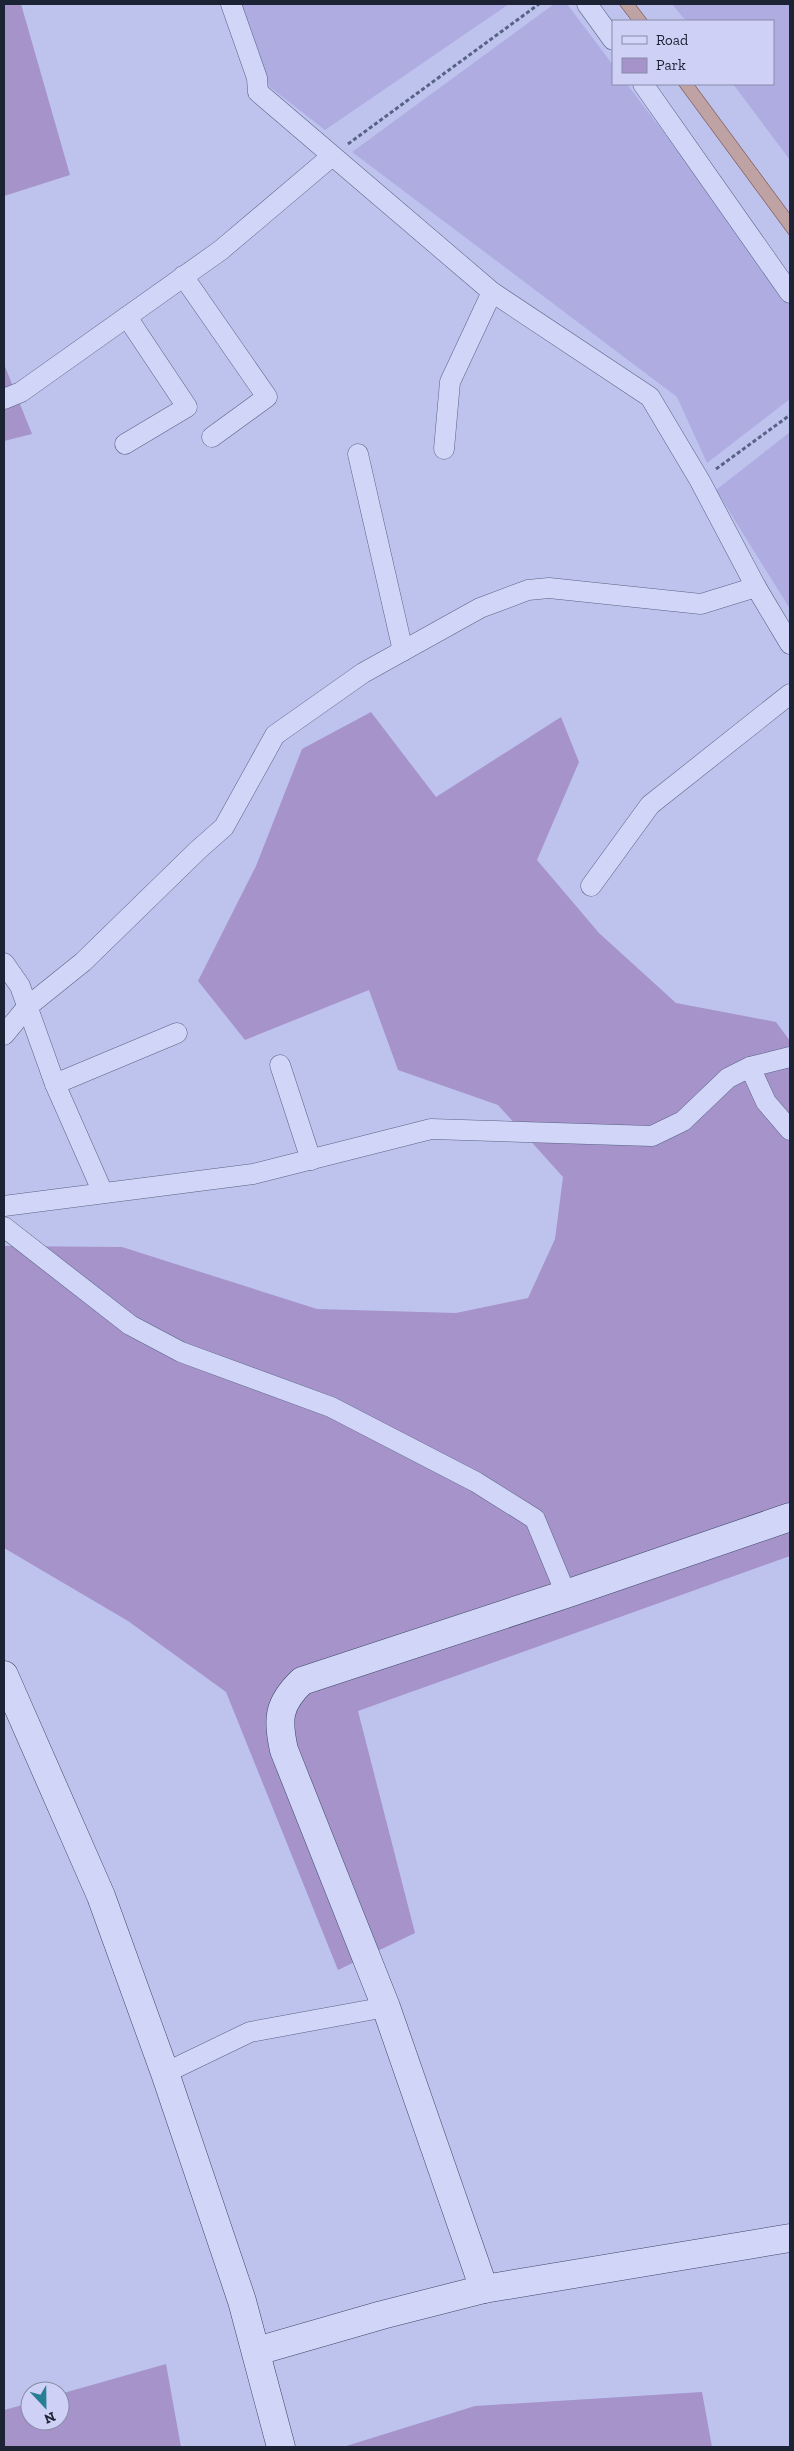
<svg xmlns="http://www.w3.org/2000/svg" width="794" height="2451" font-family="'Zilla Slab',serif">
  <style>
    .farmland { fill: #aface2 }
    .green { fill: #a593ca }
    .water { fill: #bfa2a4; stroke: #8c696b }
    .lines { fill: none; stroke-linecap: round; stroke-linejoin: round }
    .street-casing { stroke: #576385; stroke-width: 21 }
    .secondary-casing { stroke: #3b4767; stroke-width: 29 }
    .path { stroke: #576385; stroke-width: 3; stroke-dasharray: 4 2.5; stroke-linecap: butt }
    .street { stroke: #d1d5f8; stroke-width: 20 }
    .secondary { stroke: #d1d5f8; stroke-width: 28 }
  </style>
  <rect width="100%" height="100%" fill="#bec3ed"/>
  <g class="farmland">
    <path d="M240,4H509L325,130L266,84Z"/>
    <path d="M554,4H567L613,65V84H627L790,299V399L707,463L677,397L352,152Z"/>
    <path d="M672,4H790V160L733,84H773V21H686Z"/>
    <path d="M790,432V609L716,490Z"/>
  </g>
  <g class="green">
    <path d="M4,4H21L70,175L4,196Z"/>
    <path d="M4,364L32,434L4,441Z"/>
    <path d="M371,712L436,797L561,717L579,762L537,860L599,933L676,1003L776,1022L790,1041V1556L358,1711L415,1933L338,1970L226,1692L128,1621L4,1548V1246L122,1247L317,1309L456,1313L528,1298L555,1239L563,1177L498,1105L398,1070L369,990L245,1040L198,981L256,866L302,749Z"/>
    <path d="M166,2364L181,2447H4V2410L30,2403V2421H60V2394Z"/>
    <path d="M702,2392L712,2447H343L475,2406Z"/>
  </g>
  <g class="water">
    <path d="M619,4H635L648,21H632Z"/>
    <path d="M678,84H694L790,214V236Z"/>
  </g>
  <g class="lines">
    <g class="street-casing">
      <g id="street">
        <path d="M231,4L257,78L258,92L492,292L650,397L700,481L756,587L790,644"/>
        <path d="M587,4L613,40"/>
        <path d="M643,84L790,293"/>
        <path d="M183,276L267,397L212,437"/>
        <path d="M4,399L21,392L221,250L332,156"/>
        <path d="M125,444L187,407L127,317"/>
        <path d="M444,449L450,382L492,292"/>
        <path d="M358,454L403,651"/>
        <path d="M591,886L650,805L790,694"/>
        <path d="M4,963L20,986L55,1084L103,1193"/>
        <path d="M4,1035L27,1007L83,962L198,850L224,827L275,735L363,673L480,608L528,590L549,588L701,604L756,587"/>
        <path d="M280,1065L311,1160"/>
        <path d="M750,1067L766,1102L790,1130"/>
        <path d="M55,1084L177,1033"/>
        <path d="M4,1206L253,1174L431,1129L652,1136L683,1121L728,1078L750,1067L790,1057"/>
        <path d="M4,1227L130,1325L181,1352L331,1407L476,1482L535,1519L566,1594"/>
        <path d="M165,2073L250,2032L386,2007"/>
      </g>
    </g>
    <g class="secondary-casing">
      <g id="secondary">
        <path d="M4,1675L101,1896L165,2073L242,2301L281,2447"/>
        <path d="M484,2289L386,2007L284,1750C277,1719 278,1704 302,1681L566,1594L790,1517"/>
        <path d="M257,2351L382,2315L484,2289L790,2238"/>
      </g>
    </g>
    <g class="path">
      <path d="M348,144L539,4"/>
      <path d="M716,469L790,415"/>
    </g>
    <use href="#street" class="street"/>
    <use href="#secondary" class="secondary"/>
  </g>
  <rect width="794" height="2451" fill="none" stroke="#1c2335" stroke-width="10"/>
  <rect x="612" y="20" width="162" height="65" fill="#ced1f5" stroke="#878ba8"/>
  <rect x="622" y="36" width="25" height="8" fill="#d1d5f8" stroke="#878ba8"/>
  <text x="656" y="45" font-size="15" fill="#1c2335">Road</text>
  <rect x="622" y="58" width="25" height="15" fill="#a593ca" stroke="#878ba8"/>
  <text x="656" y="70" font-size="15" fill="#1c2335">Park</text>
  <g transform="translate(45 2406) rotate(158)"><circle r="24" fill="#ced1f5" stroke="#878ba8"/>
  <path d="M0-4L9 19L0 12L-9 19Z" fill="#287e93"/>
  <text y="-8" font-size="14" font-weight="bold" text-anchor="middle" fill="#1c2335">N</text>
  </g>
</svg>
